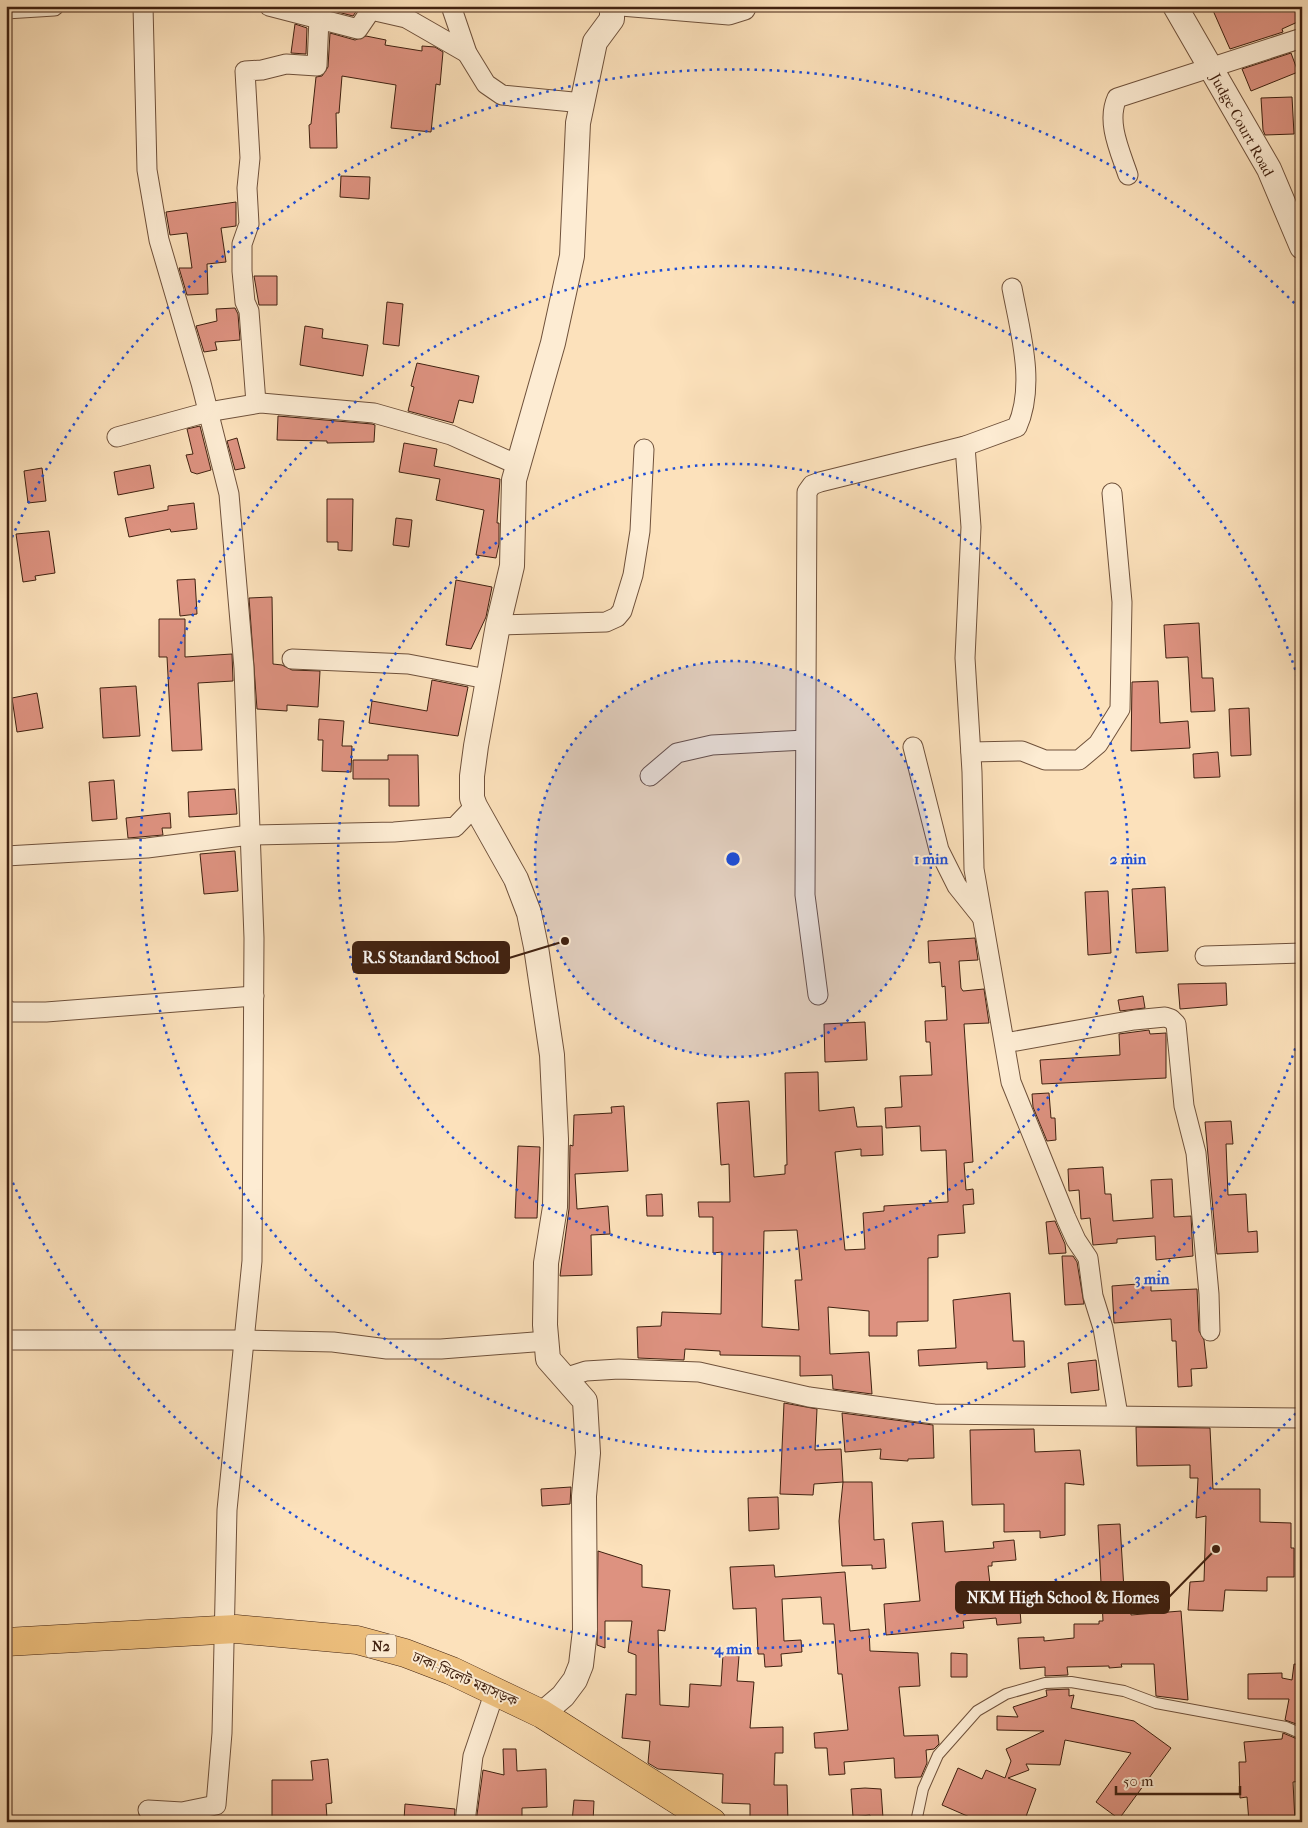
<svg xmlns="http://www.w3.org/2000/svg" width="1308" height="1828" font-family="'IM FELL French Canon','Noto Serif Bengali',serif">
  <style>
    .building { fill: #dd9280; stroke: #402110; fill-rule: evenodd }
    .lines { fill: none; stroke-linecap: round; stroke-linejoin: round }
    .service-casing { stroke: #6f513b; stroke-width: 12 }
    .minor-casing { stroke: #6f513b; stroke-width: 21 }
    .tertiary-casing { stroke: #6f513b; stroke-width: 26 }
    .trunk-casing { stroke: #402110; stroke-width: 29 }
    .service { stroke: #fdecd3; stroke-width: 10 }
    .minor { stroke: #fdecd3; stroke-width: 19 }
    .tertiary { stroke: #fdecd3; stroke-width: 24 }
    .trunk { stroke: #eec07e; stroke-width: 28 }
    .ring { fill: none; stroke: #1d4ed8; stroke-width: 2.5; stroke-dasharray: 2.5 5 }
    .labels { text-anchor: middle; stroke-width: 4; stroke-linejoin: round; paint-order: stroke }
    .shield { fill: #fdecd3; stroke: #795e4a; stroke-width: 1 }
    .shield-label { font-size: 14px; font-weight: bold; fill: #402110 }
    .street-label { font-size: 15px; fill: #402110; stroke: #fdecd3 }
    .centre { fill: #1d4ed8; stroke: #fdecd3; stroke-width: 2.5 }
    .ring-label { font-size: 15px; text-anchor: middle; font-weight: bold; fill: #1d4ed8; stroke: #fdecd3; stroke-width: 4; stroke-linejoin: round; paint-order: stroke }
    .leader { fill: none; stroke: #402110; stroke-width: 2 }
    .callout-dot { fill: #402110; stroke: #fdecd3; stroke-width: 2 }
    .callout { fill: #402110; stroke: #402110; stroke-width: 2 }
    .callout-label { font-size: 16px; text-anchor: middle; font-weight: bold; fill: #fff }
  </style>
  <rect width="100%" height="100%" fill="#fce1bb"/>
  <filter id="stains"><feTurbulence type="fractalNoise" baseFrequency=".004" numOctaves="4"/><feColorMatrix values="0 0 0 0 .2 0 0 0 0 .09 0 0 0 0 .02 0 0 0 .5 -.17"/></filter>
  <radialGradient id="worn" r=".72"><stop offset=".6" stop-color="#630" stop-opacity="0"/><stop offset="1" stop-color="#630" stop-opacity=".3"/></radialGradient>
  <g class="building">
    <path d="M331,6H360L353,16L330,10Z"/>
    <path d="M1211,6H1302V20L1282,29L1283,32L1230,49Z"/>
    <path d="M295,24L307,28L306,54L291,53Z"/>
    <path d="M330,33L355,40L366,36L386,40L385,45L422,51V46L435,47L443,52L440,85L436,84L431,132L391,128L396,85L342,76L339,113H336L337,148H310L309,125L311,124L316,77L322,76L328,67Z"/>
    <path d="M1291,53L1298,72L1251,91L1242,69Z"/>
    <path d="M1292,97L1294,134L1265,135L1263,130L1261,98Z"/>
    <path d="M341,176L370,177L369,199L340,197Z"/>
    <path d="M236,202V226L221,228L226,262L207,264L208,294L187,295L179,268H192L187,233L170,235L166,212Z"/>
    <path d="M254,276H277V305H259Z"/>
    <path d="M387,302L403,304L399,346L383,344Z"/>
    <path d="M235,308L238,314L240,340L215,342L217,350L204,352L196,326L217,321L216,309Z"/>
    <path d="M305,326L323,329L322,338L368,345L363,376L300,365Z"/>
    <path d="M417,363L479,376L473,403L459,400L453,423L408,411L414,387L411,386Z"/>
    <path d="M278,416L372,424L375,425L374,442L327,443V441L277,440Z"/>
    <path d="M200,426L211,470L197,474L191,472L186,455L193,454L187,429Z"/>
    <path d="M237,438L245,468L235,470L227,441Z"/>
    <path d="M404,443L437,449L434,466L500,479L497,523H499V544L496,558L476,555L484,510L436,500L440,479L399,472Z"/>
    <path d="M150,465L154,488L118,495L114,472Z"/>
    <path d="M42,468L46,501L28,503L24,471Z"/>
    <path d="M327,499H353L352,551L338,550V542H327Z"/>
    <path d="M194,503L197,529L171,532L170,529L129,537L125,518L168,510V506Z"/>
    <path d="M396,518L412,520L409,547L393,545Z"/>
    <path d="M49,531L55,573L35,576L36,580L23,582L16,534Z"/>
    <path d="M195,579L197,614L180,616L177,580Z"/>
    <path d="M456,580L492,587L486,617L471,649L446,645Z"/>
    <path d="M272,597L273,664L282,665L292,670L320,671L318,707L287,705V711L257,709L249,598Z"/>
    <path d="M159,619H185V657L232,654L233,681L198,683L202,750L172,751L167,657H159Z"/>
    <path d="M1199,623L1202,678H1213L1215,711L1191,712L1188,657L1166,658L1164,625Z"/>
    <path d="M432,680L468,687L458,736L369,723L372,701L427,711Z"/>
    <path d="M1158,681L1160,723L1188,721L1190,748L1131,751L1132,682Z"/>
    <path d="M136,686L140,736L103,738L100,688Z"/>
    <path d="M37,693L43,728L17,732L12,698Z"/>
    <path d="M1249,708L1251,755L1231,756L1229,709Z"/>
    <path d="M319,719L344,721L342,746H352L351,772L322,771L323,740H318Z"/>
    <path d="M1218,752L1220,777L1194,778L1193,754Z"/>
    <path d="M388,755H418L419,806H389V779H353V760H388Z"/>
    <path d="M114,780L117,819L92,821L89,782Z"/>
    <path d="M235,789L237,814L189,817L188,792Z"/>
    <path d="M170,813L171,828H162L163,835L128,838L126,818Z"/>
    <path d="M235,851L238,891L204,894L200,854Z"/>
    <path d="M1165,887L1168,951L1136,953L1132,889Z"/>
    <path d="M1108,891L1111,953L1088,955L1085,892Z"/>
    <path d="M975,938L978,960L959,961L961,988L963,991L984,989L989,1023L964,1024L973,1162L964,1163L966,1190L973,1189L974,1204L963,1205L965,1233L938,1235V1257L928,1258V1321L897,1322V1336H869V1311L828,1307L830,1354L869,1352L872,1394L833,1389L832,1375L800,1376V1356L720,1355V1351L685,1349L684,1360L638,1358L637,1327L661,1326L662,1312L721,1314L722,1252L713,1253V1217H699L698,1202H730L729,1164L721,1165L717,1103L749,1101L754,1177L785,1174V1165H787L785,1073L818,1072L819,1111L854,1107L857,1127L882,1126L883,1155L861,1156V1149L835,1152L845,1250L865,1249L863,1213L884,1211V1206L948,1202L946,1150L921,1151L920,1126L886,1128L885,1108L902,1107L900,1076L932,1075L930,1042H926L925,1021L947,1020L945,986L942,987L940,962L929,963L928,941ZM797,1230L802,1280H795L799,1330L762,1327L764,1231Z"/>
    <path d="M1226,983L1227,1005L1180,1009L1178,984Z"/>
    <path d="M1143,996L1145,1008L1120,1011L1118,1000Z"/>
    <path d="M865,1022L867,1060L825,1062L824,1024Z"/>
    <path d="M1149,1030L1150,1034L1166,1033V1078L1042,1084L1040,1060L1120,1055L1119,1034Z"/>
    <path d="M1049,1093L1051,1118H1055L1056,1140L1047,1141L1033,1107L1032,1094Z"/>
    <path d="M624,1106L628,1171L575,1174L577,1209L608,1206L610,1234L591,1235L592,1275L560,1276L569,1209L570,1145L573,1146L574,1115L612,1113L611,1107Z"/>
    <path d="M1231,1121L1233,1144H1226L1228,1195L1246,1194L1248,1232L1257,1231L1258,1252L1217,1254L1205,1122Z"/>
    <path d="M518,1146L540,1147L537,1218H515Z"/>
    <path d="M1103,1167L1105,1194H1111L1113,1221L1153,1218L1151,1180L1172,1179L1174,1217L1191,1216L1193,1256L1156,1260L1155,1236L1117,1239V1243L1093,1245L1090,1218L1081,1219L1079,1190L1069,1191L1068,1169Z"/>
    <path d="M662,1194L663,1216H647L646,1195Z"/>
    <path d="M1055,1221L1065,1244L1066,1253L1049,1254L1046,1222Z"/>
    <path d="M1062,1256H1073L1077,1262L1084,1304L1065,1305Z"/>
    <path d="M1151,1283V1291L1197,1289L1199,1331L1204,1340L1207,1368L1191,1369L1192,1386L1178,1387L1176,1341H1172L1171,1319L1114,1323L1112,1286Z"/>
    <path d="M1010,1293L1013,1341H1024L1025,1367L987,1369V1362L919,1366L918,1350L956,1348L953,1300Z"/>
    <path d="M1096,1360L1099,1390L1071,1393L1068,1363Z"/>
    <path d="M784,1403L817,1409L815,1450L841,1449L843,1482H872L874,1540L884,1539L886,1568L872,1569V1565L842,1566L839,1521L843,1482L814,1484L813,1495L780,1494Z"/>
    <path d="M842,1413L933,1425L934,1458L908,1459V1461L880,1459L881,1449L845,1452Z"/>
    <path d="M1136,1427L1210,1428L1213,1489H1260V1522L1291,1523V1548H1294V1577H1267V1591L1225,1590L1223,1611L1188,1610L1190,1582L1204,1581L1206,1516L1196,1518L1198,1478H1190V1465L1137,1466Z"/>
    <path d="M1034,1429L1035,1452L1080,1450L1084,1485L1065,1483V1535L1040,1538V1531L1004,1532V1504L972,1505L970,1430Z"/>
    <path d="M571,1487L570,1504L542,1506L541,1489Z"/>
    <path d="M778,1497L779,1529L749,1531L748,1498Z"/>
    <path d="M943,1521L945,1552L994,1548L993,1542L1014,1540L1016,1560L992,1562V1566H988L991,1593L1012,1591L1013,1598L1019,1597L1021,1623L997,1625L996,1618L963,1621L964,1628L886,1635L884,1604L920,1601L912,1523Z"/>
    <path d="M1120,1524L1124,1590H1130L1131,1615L1181,1611L1188,1700L1156,1696L1154,1664H1121L1122,1667L1109,1668V1666L1067,1667L1068,1675L1045,1676V1667L1020,1669L1018,1638L1044,1637V1641L1074,1638V1624H1099V1621H1103L1098,1525Z"/>
    <path d="M598,1551L642,1565V1587L670,1590L665,1631L658,1630L660,1705L689,1707L690,1684L721,1686L723,1654L739,1656L737,1681L754,1682L750,1728L783,1727V1753H775L774,1785H787L788,1822H750V1804L722,1803L723,1774L658,1769L648,1763L650,1741L622,1738L626,1694L636,1695V1655L628,1652L632,1621H605V1648L597,1645Z"/>
    <path d="M774,1565L775,1577L845,1572L850,1631L869,1629L870,1651L918,1653L920,1686L899,1687L904,1736L938,1735L939,1744L934,1749L926,1750L927,1763L921,1777L895,1778L894,1758L844,1762L845,1774L829,1775L827,1748H815L814,1733L848,1730L842,1674H838L834,1624H823L821,1597L782,1599L784,1641L801,1640L802,1652L781,1654L782,1666L765,1667L764,1654H758L756,1608L733,1609L730,1567Z"/>
    <path d="M951,1653L967,1654V1677H951Z"/>
    <path d="M1294,1664L1302,1665V1726L1285,1720L1289,1699H1248V1674L1282,1673V1678L1292,1680Z"/>
    <path d="M1069,1689V1696L1074,1695L1071,1708L1134,1721L1171,1748L1119,1819L1096,1802L1131,1753L1065,1740L1060,1765L1026,1764L1029,1770L1008,1778L1036,1789L1024,1822H981L942,1805L958,1768L982,1779L986,1770L1005,1778L1011,1761L1006,1749L1044,1731L997,1730V1716L1018,1717L1013,1707L1047,1696L1046,1690Z"/>
    <path d="M1283,1733L1302,1741V1781L1293,1782L1295,1822H1249L1247,1797L1240,1798L1239,1762H1246L1244,1742L1282,1739Z"/>
    <path d="M503,1749H516L517,1771L546,1769L547,1807L522,1808V1822H476L483,1770L504,1775Z"/>
    <path d="M328,1759L332,1803L326,1804L327,1818L316,1819V1822H272V1780H313L311,1761Z"/>
    <path d="M865,1788L881,1789L883,1818L870,1819V1815L853,1817L851,1789Z"/>
    <path d="M574,1800L594,1801L593,1822H572Z"/>
    <path d="M405,1804L455,1809L454,1822L404,1820Z"/>
  </g>
  <g class="lines">
    <g class="service-casing">
      <path id="service" d="M916,1822L923,1789L938,1755L977,1711L1006,1694L1045,1683L1071,1682L1124,1691L1156,1703L1286,1727L1302,1734"/>
    </g>
    <g class="minor-casing">
      <g id="minor">
        <path d="M143,6L147,170L159,240L201,383L229,494L244,668L254,938L252,1261L227,1510L222,1733L216,1805L182,1812L148,1810"/>
        <path d="M269,6L358,29L371,10L406,18L467,53"/>
        <path d="M451,6L467,53L486,84L502,95L583,103"/>
        <path d="M621,6L729,15L745,10L747,6"/>
        <path d="M6,9L54,6"/>
        <path d="M1128,175C1120,151 1106,122 1117,98L1302,38"/>
        <path d="M256,403L249,311L245,302L242,271V244L249,224L247,188L250,158L245,71L262,70L286,64L317,66L319,18"/>
        <path d="M117,437L208,412L261,403L374,413L451,435L518,465"/>
        <path d="M965,446L971,527L965,658L972,772L974,869L1011,1082L1066,1218L1076,1240L1088,1258L1093,1296L1103,1328L1118,1415"/>
        <path d="M498,625L606,622L617,617L622,611L633,575L640,531L644,449"/>
        <path d="M292,659L408,664L487,679"/>
        <path d="M913,747L939,850L957,886L981,916"/>
        <path d="M971,752L1022,751L1045,760H1079L1098,744L1120,709L1122,602L1112,493"/>
        <path d="M650,776L677,753L712,745L805,740"/>
        <path d="M6,856L147,848L250,835L394,832L455,827L475,806"/>
        <path d="M1205,956L1302,953"/>
        <path d="M818,995L805,895L807,492L812,485L820,482L965,446L1017,427C1036,385 1020,331 1012,288"/>
        <path d="M6,1009L10,1012H46L254,996"/>
        <path d="M1005,1043L1134,1020L1165,1017L1171,1019L1176,1024L1184,1106L1196,1153L1209,1294L1210,1331"/>
        <path d="M6,1340H245L333,1342L387,1349H441L547,1341"/>
        <path d="M564,1378L586,1371L619,1369L699,1372L809,1397L934,1414L1302,1418"/>
        <path d="M465,1822L473,1756L495,1691"/>
      </g>
    </g>
    <g class="tertiary-casing">
      <g id="tertiary">
        <path d="M1175,6L1269,169L1302,247"/>
        <path d="M542,1714L563,1696L575,1680L581,1665L585,1630L584,1496L588,1453L585,1401L548,1359L545,1325L546,1263L555,1207L556,1139L552,1055L536,947L529,913L516,879L475,806L472,798V776L476,746L498,625L512,566L514,480L553,343L572,256L578,123L595,42L612,19V6"/>
      </g>
    </g>
    <g class="trunk-casing">
      <path id="trunk" d="M6,1642L236,1629L357,1640L405,1653L452,1671L542,1714L712,1822"/>
    </g>
    <use href="#service" class="service"/>
    <use href="#minor" class="minor"/>
    <use href="#tertiary" class="tertiary"/>
    <use href="#trunk" class="trunk"/>
  </g>
  <circle cx="733" cy="859" r="198" fill="#1d4ed8" fill-opacity=".12"/>
  <g class="ring">
    <circle cx="733" cy="859" r="198"/>
    <circle cx="733" cy="859" r="395"/>
    <path d="M1302 1027A593 593 0 1 1 1302 691"/>
    <path d="M1301 1408A790 790 0 0 1 9 1174M9 544A790 790 0 0 1 1301 310"/>
  </g>
  <g class="labels">
    <rect class="shield" x="366" y="1634.5" width="30" height="23" rx="4"/>
    <g class="shield-label">
      <text x="381" y="1651">N2</text>
    </g>
    <g class="street-label">
      <text transform="translate(1242 125) rotate(61)" y="5">Judge Court Road</text>
      <text transform="translate(465 1679) rotate(24)" y="5">ঢাকা-সিলেট মহাসড়ক</text>
    </g>
  </g>
  <circle cx="733" cy="859" r="8" class="centre"/>
  <g class="ring-label">
    <text x="931" y="864">1 min</text>
    <text x="1128" y="864">2 min</text>
    <text x="1152" y="1284">3 min</text>
    <text x="733" y="1654">4 min</text>
  </g>
  <path class="leader" d="M565 941L509 958M1216 1549L1169 1597"/>
  <g class="callout-dot">
    <circle cx="565" cy="941" r="5"/>
    <circle cx="1216" cy="1549" r="5"/>
  </g>
  <g class="callout">
    <rect x="353" y="942" width="156" height="31" rx="5"/>
    <rect x="956" y="1582" width="213" height="31" rx="5"/>
  </g>
  <g class="callout-label">
    <text x="431" y="963">R.S Standard School</text>
    <text x="1063" y="1603">NKM High School &amp; Homes</text>
  </g>
  <rect width="1308" height="1828" fill="none" stroke="#fce1bb" stroke-width="25"/>
  <rect x="8" y="8" width="1293" height="1813" fill="none" stroke="#402110" stroke-width="2.5"/>
  <rect x="12" y="12" width="1283" height="1803" fill="none" stroke="#402110"/>
  <path d="M1116 1786v8h124v-8" fill="none" stroke="#402110" stroke-width="2.5"/>
  <text x="1123" y="1786" font-size="15" fill="#402110" stroke="#fdecd3" stroke-width="4" paint-order="stroke">50 m</text>
  <rect width="100%" height="100%" filter="url(#stains)"/>
  <rect width="100%" height="100%" fill="url(#worn)"/>
</svg>
